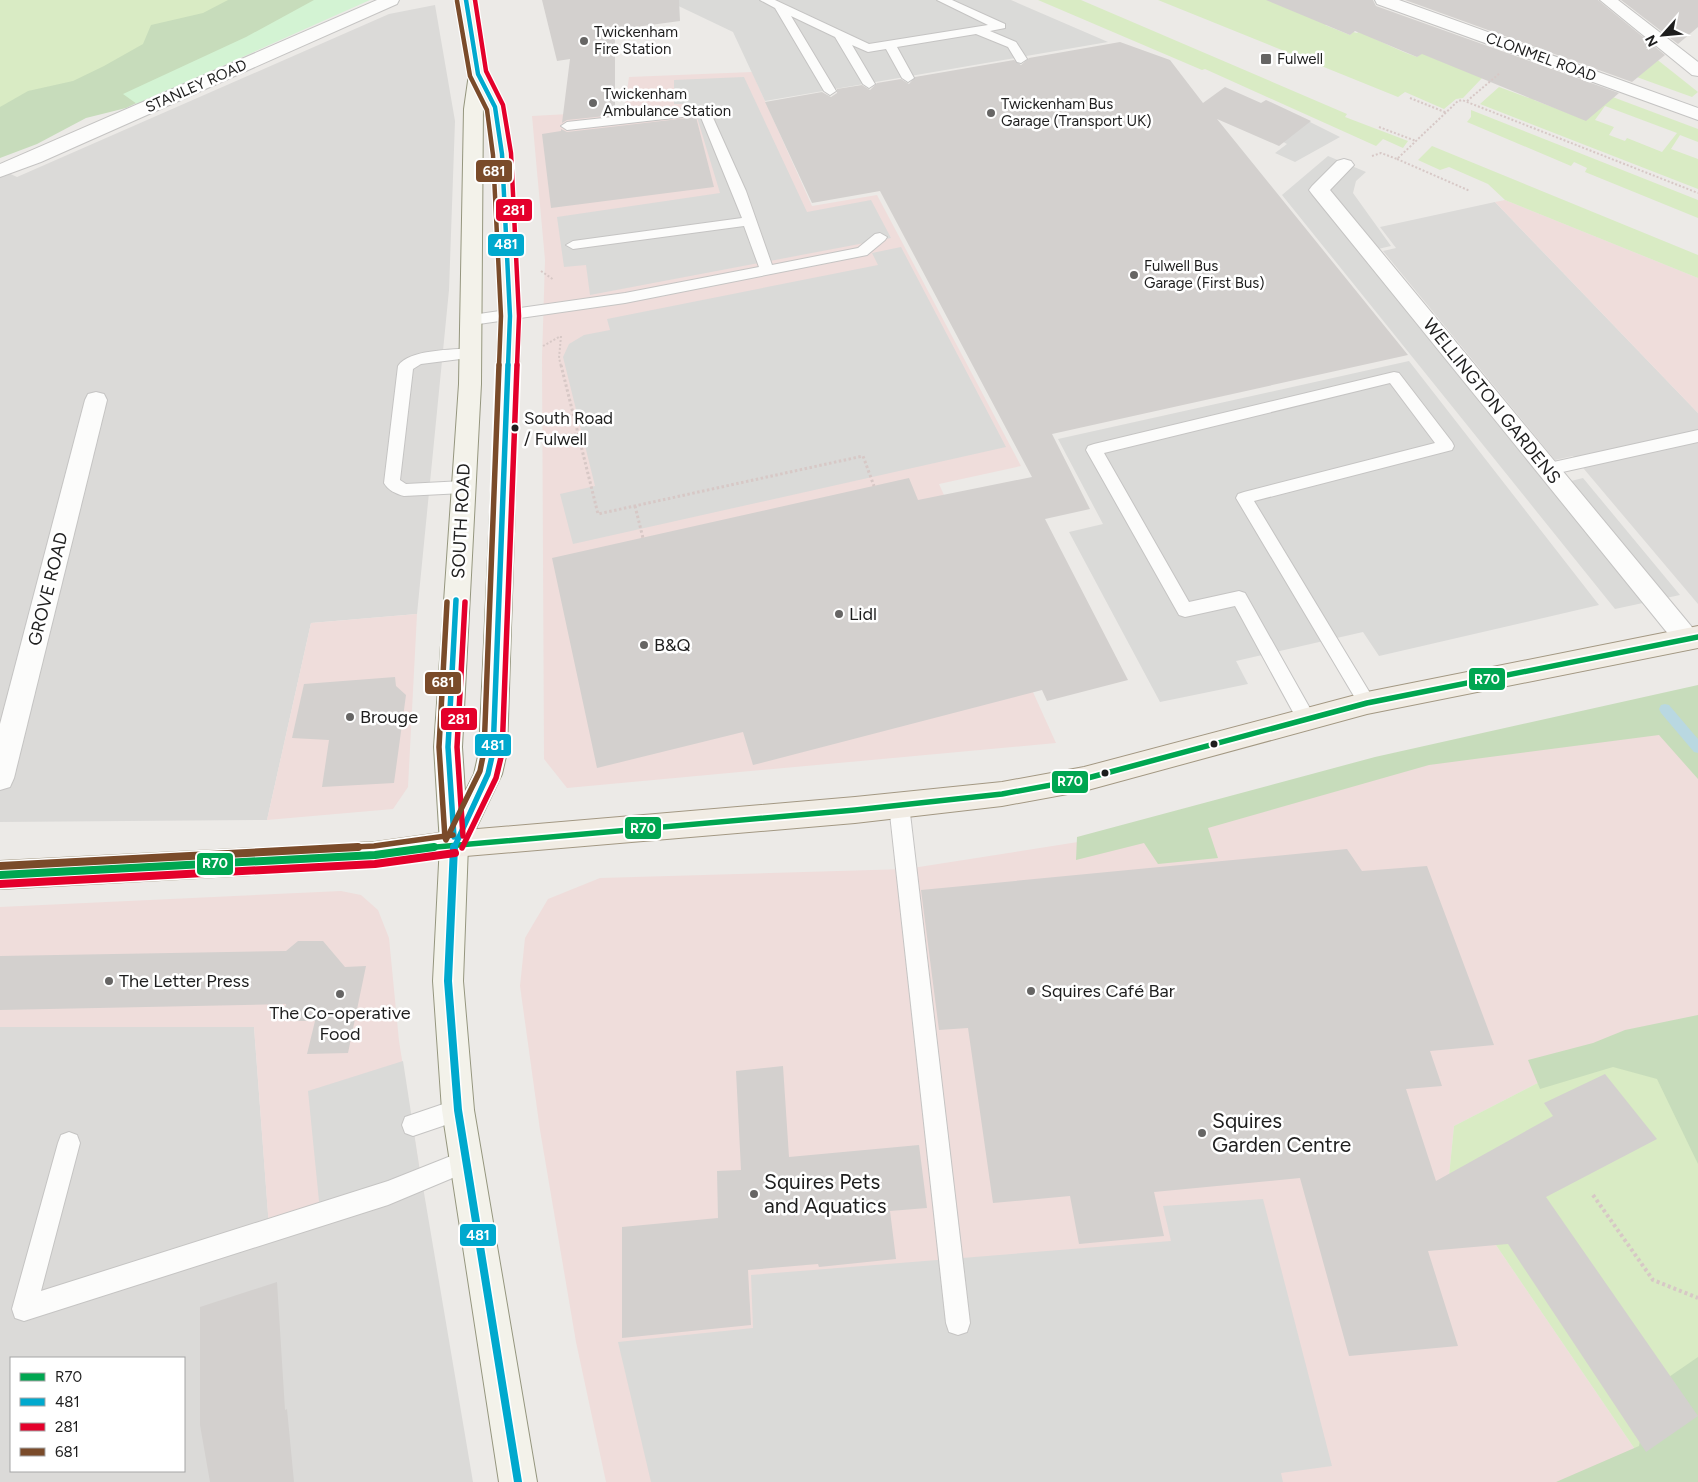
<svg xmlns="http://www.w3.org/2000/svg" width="1698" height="1482" font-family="Figtree,sans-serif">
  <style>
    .residential { fill: #dbdad8; fill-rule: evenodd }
    .commercial { fill: #efdddb }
    .religious { fill: #dadad8 }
    .grass { fill: #d9ebc4; fill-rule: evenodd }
    .forest { fill: #c7dcbb }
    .park { fill: #d3f3d3 }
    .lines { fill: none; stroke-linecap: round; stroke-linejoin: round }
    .stream { fill: #b9d8e1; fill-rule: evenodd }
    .building { fill: #d3d0ce }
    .lane-casing { stroke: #c5c4c3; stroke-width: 2 }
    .street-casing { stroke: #c5c4c3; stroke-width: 2 }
    .secondary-casing { stroke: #95967e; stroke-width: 2 }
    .primary-casing { stroke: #a39883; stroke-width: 2 }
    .path-far2 { stroke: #d7c8c6; stroke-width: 2; stroke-dasharray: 2 2; stroke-linecap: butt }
    .path-far1 { stroke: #d7c8c6; stroke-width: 3; stroke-dasharray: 2.5 2.5; stroke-linecap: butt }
    .path { stroke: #d7c8c6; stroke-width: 4; stroke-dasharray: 3 3; stroke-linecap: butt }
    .lane { fill: #fcfcfb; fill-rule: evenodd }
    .street { fill: #fcfcfb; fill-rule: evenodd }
    .secondary { fill: #f3f2ea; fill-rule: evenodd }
    .primary { fill: #f1ece4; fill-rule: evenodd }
    .bus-1-far1-casing { stroke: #fff; stroke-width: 9 }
    .bus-1-casing { stroke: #fff; stroke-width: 11 }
    .bus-2-far2-casing { stroke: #fff; stroke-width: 7 }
    .bus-2-far1-casing { stroke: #fff; stroke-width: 9 }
    .bus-2-casing { stroke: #fff; stroke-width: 11 }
    .bus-3-far2-casing { stroke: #fff; stroke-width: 7 }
    .bus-3-far1-casing { stroke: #fff; stroke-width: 9 }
    .bus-3-casing { stroke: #fff; stroke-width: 11 }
    .bus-4-far2-casing { stroke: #fff; stroke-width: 7 }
    .bus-4-far1-casing { stroke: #fff; stroke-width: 9 }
    .bus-4-casing { stroke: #fff; stroke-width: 11 }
    .bus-1-far1 { stroke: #00a651; stroke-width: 5.5 }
    .bus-1 { stroke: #00a651; stroke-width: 8 }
    .bus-2-far2 { stroke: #00a9ce; stroke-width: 4.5 }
    .bus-2-far1 { stroke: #00a9ce; stroke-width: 5.5 }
    .bus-2 { stroke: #00a9ce; stroke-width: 8 }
    .bus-3-far2 { stroke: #e4002b; stroke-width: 4.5 }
    .bus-3-far1 { stroke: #e4002b; stroke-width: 5.5 }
    .bus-3 { stroke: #e4002b; stroke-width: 8 }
    .bus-4-far2 { stroke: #7a4b2a; stroke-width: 4.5 }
    .bus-4-far1 { stroke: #7a4b2a; stroke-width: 5.5 }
    .bus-4 { stroke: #7a4b2a; stroke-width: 8 }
    .poi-dot { fill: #666564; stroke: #fff; stroke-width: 2 }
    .bus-dot { fill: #1e1e1e; stroke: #fff; stroke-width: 2 }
    .labels { text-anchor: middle; stroke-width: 5; stroke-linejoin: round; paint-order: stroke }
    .far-poi-label { font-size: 15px; fill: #1e1e1e; stroke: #fff; text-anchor: start }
    .far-street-label { font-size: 15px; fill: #1e1e1e; stroke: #fff }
    .bus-label { font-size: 17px; fill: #1e1e1e; stroke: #fff; text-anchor: start }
    .street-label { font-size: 18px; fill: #1e1e1e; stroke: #fff }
    .poi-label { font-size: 18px; fill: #1e1e1e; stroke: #fff; text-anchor: start }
    .near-poi-label { font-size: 21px; fill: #1e1e1e; stroke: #fff; text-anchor: start }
    .line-badge { stroke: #fff; stroke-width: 2 }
    .badge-label { font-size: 14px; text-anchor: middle; font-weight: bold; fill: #fff }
  </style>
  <rect width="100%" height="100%" fill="#eceae7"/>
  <g class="residential">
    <path d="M435,5L455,121L449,290L417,614L311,623L267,820L0,822V169L17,177L389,14Z"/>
    <path d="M1495,202L1698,413V604L1573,456L1555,460L1383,251L1396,248L1380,227Z"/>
    <path d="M0,1027H254L270,1240L423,1187L473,1482H0ZM11,1358H184V1471H11Z"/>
  </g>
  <g class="commercial">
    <path d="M752,72L812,206L877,195L1021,466L939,484L1056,743L567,788L544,759L542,358L545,260L532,116L624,111L629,77Z"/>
    <path d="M1505,200L1698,278V413L1495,202Z"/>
    <path d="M417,614L408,787L393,809L267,820L311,623Z"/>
    <path d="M1654,709L1698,764V1033L1606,1048L1454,1126L1449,1176L1645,1464L1629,1482H606L576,1342L540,1130L520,986L525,938L548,899L600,878L906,869L1205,822L1438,754Z"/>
    <path d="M341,891L361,895L378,910L389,938L399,1041L421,1178L270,1241L254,1027H0V907Z"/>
  </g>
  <g class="religious">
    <path d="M666,0H1011L1108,42L765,101L733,32Z"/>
    <path d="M744,77L807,212L871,200L891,238L590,295L586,265L564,267L557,217L720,193L693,104H674V80Z"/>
    <path d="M1290,112L1340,137L1295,162L1275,153L1287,144L1265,132Z"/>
    <path d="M1328,156L1366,172L1356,181L1353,193L1391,246L1378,249L1567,482L1583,478L1680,595L1615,609L1282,195Z"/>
    <path d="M901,247L1006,447L573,544L560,494L595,486L563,357L569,344L584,335L610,330L607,319L878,265L872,253Z"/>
    <path d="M1409,361L1599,605L1379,656L1363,632L1236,661L1248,684L1160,702L1069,532L1103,524L1058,439Z"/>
    <path d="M403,1061L421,1178L320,1211L308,1091Z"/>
    <path d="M1263,1199L1332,1466L1281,1473L1283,1482H651L618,1342L753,1328L751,1275L1171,1241L1163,1206Z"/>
  </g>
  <g class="grass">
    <path d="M0,0H314L0,153Z"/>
    <path d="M1038,0H1081L1347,114L1345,117L1408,141L1403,148L1383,139L1376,146L1205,69L1202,70Z"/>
    <path d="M1158,0H1268L1284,6L1288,4L1301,9L1314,0L1303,10L1330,20L1325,25L1350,35L1353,32L1357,33L1372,20L1319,0H1357L1507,54L1499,62L1444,42L1428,56L1483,77L1463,98L1456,99L1444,109L1405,92L1398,97ZM1377,19L1437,41L1417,57C1397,50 1381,41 1362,33Z"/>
    <path d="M1424,0H1582L1698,92L1692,97Z"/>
    <path d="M1543,82L1610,96L1698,129V142L1680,135L1671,149L1698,159V189L1480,104L1499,87L1529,98ZM1548,84L1586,120L1534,100ZM1605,106L1677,133L1662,152L1627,138L1625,141L1609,135L1614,127L1595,120Z"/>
    <path d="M1471,110L1698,200V218L1585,172L1587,168L1574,162L1571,166L1467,122L1471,117Z"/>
    <path d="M1432,146L1698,255V278L1505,200L1488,184L1449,167L1440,170L1418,160Z"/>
    <path d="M1698,1033V1482L1645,1464L1449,1176L1454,1126L1606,1048Z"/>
  </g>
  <g class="forest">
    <path d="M228,0H364L235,56L126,108L86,118L37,144L0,158V107L28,91L73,81L104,66L143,44L151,25L203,13Z"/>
    <path d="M1698,685V779L1659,735L1429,765L1208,828L1218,858L1158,864L1144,843L1076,860L1077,837L1375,757Z"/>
    <path d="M1698,1015V1164L1657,1079L1613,1067L1540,1089L1528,1060L1593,1043L1625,1030Z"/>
    <path d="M1698,1357V1482H1556L1639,1446L1650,1390Z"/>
  </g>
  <path class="park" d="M314,0H370L137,104L123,94L246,37Z"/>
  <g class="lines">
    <path class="stream" d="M1665,704L1669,705L1698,739V753L1694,752L1661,713L1659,709L1661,705Z"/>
  </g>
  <g class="building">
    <path d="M542,0H679L680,21L613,30L615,37V115L567,120L562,123L570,59L557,61Z"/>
    <path d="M1266,0H1373L1376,6L1619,93L1586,121L1422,54L1417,57L1355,31L1350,35Z"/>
    <path d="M1405,0H1598L1665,55L1632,82Z"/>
    <path d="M1621,0H1698V27L1678,44Z"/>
    <path d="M1120,42L1170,60L1203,103L1225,87L1261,103L1266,100L1311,121L1279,146L1217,119L1408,355L1052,434L1090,509L1045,519L1128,680L1047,701L1042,690L753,765L743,732L597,768L552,558L909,478L918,500L1032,477L880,191L812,203L765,102L822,92L831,97L837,93V89L862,85L870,90L877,83L901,79L909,84L915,77L1014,60L1021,65L1029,58Z"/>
    <path d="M696,117L714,187L551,208L542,134L561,131V129L567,132Z"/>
    <path d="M395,677L396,686L406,695L394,783L322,787L329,740L292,738L304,684Z"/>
    <path d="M1347,849L1362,871L1427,866L1494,1045L1430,1051L1442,1086L1406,1089L1436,1181L1553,1116L1544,1103L1605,1074L1657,1139L1546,1197L1698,1416L1646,1452L1508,1244L1428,1251L1458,1346L1349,1356L1300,1178L1154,1192L1164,1236L1079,1244L1070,1196L993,1203L968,1028L939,1030L921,890Z"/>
    <path d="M298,941H323L345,967L366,966L348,1053L307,1054L315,1021H282L286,1004L0,1010V956L286,951Z"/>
    <path d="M783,1066L789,1157L919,1145L927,1208L890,1211L896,1259L819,1267L818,1264L748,1270L751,1325L622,1338V1227L718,1218L717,1171L741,1170L736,1071Z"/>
    <path d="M277,1282L285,1410L287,1409L294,1482H210L200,1425V1307Z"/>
  </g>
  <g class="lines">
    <g class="lane-casing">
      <g id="lane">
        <path d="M760,0H775L869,44L988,25L937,0H952L1005,24V28L990,31L1016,42L1027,59L1021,63L1017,62L1008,47L976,34L897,47L914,78L908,82L902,78L886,49L868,52L852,45L875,84L869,88L863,84L835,37L791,16L836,91L830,95L824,91L775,8Z"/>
        <path d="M704,107L710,111L746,191L772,265L858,248L875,234L880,233L887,237L885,240L867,255L862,256L625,303L472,325L467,323L465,320L472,315L625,293L759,267L744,226L573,249L566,245L573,241L742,218L700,115L567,130L561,126L567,122Z"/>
        <path d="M471,348L476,349L478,353L476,357L421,364L413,369L400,480L406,484L463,481L469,483L471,487L469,491L463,493L404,496C396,494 388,490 384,483L398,366C409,349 453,350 471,348Z"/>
        <path d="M1394,372L1399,373L1452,442L1454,446L1452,450L1254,501L1373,698L1376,703L1373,708L1367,711L1361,708L1236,498L1238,494L1244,492L1435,443L1390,383L1104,453L1189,602L1239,591L1245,593L1316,719L1314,725L1307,727L1300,725L1235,606L1185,617L1179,615L1086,450L1088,446L1094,444Z"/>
        <path d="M1698,430V442L1549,475L1543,473L1541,469L1543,465L1549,463Z"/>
        <path d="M899,796L906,799L909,805L970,1323L967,1332L958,1335L949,1332L946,1323L889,805L892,799Z"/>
        <path d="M458,1099L466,1102L469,1110L466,1118L413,1136L405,1133L402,1125L405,1117Z"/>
        <path d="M69,1132L77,1135L80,1143L41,1291L388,1181L466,1150L474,1153L477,1161L474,1169L388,1205L24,1321L15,1318L12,1309L58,1143L61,1135Z"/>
      </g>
    </g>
    <g class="street-casing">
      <g id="street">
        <path d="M377,0H399L397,4L41,162L0,177V164Z"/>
        <path d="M1375,0H1399L1698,108V120L1377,4Z"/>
        <path d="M1600,0H1618L1698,62V76L1692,75Z"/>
        <path d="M1344,159L1351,161L1354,165L1330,190L1696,632L1698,635L1696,646L1687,650L1678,646L1312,194L1309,190L1312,186L1337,161Z"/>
        <path d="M96,392L104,394L107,400L14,778L10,787L0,790V724L85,400L88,394Z"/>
      </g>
    </g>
    <g class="secondary-casing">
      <path id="secondary" d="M458,0H474L487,74L504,107L511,154L521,316L507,752L502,774L468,845L463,981L474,1110L537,1482H499L442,1110L433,981L440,844L434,747L459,384L464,109L469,74ZM483,102L493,154L499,316L479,752L474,774L465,792L462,747L481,384Z"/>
    </g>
    <g class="primary-casing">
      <path id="primary" d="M1698,626V648L1367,714L1084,791L1002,806L855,823L454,857L375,868L0,889V861L375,842L454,831L855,797L1002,782L1084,767L1367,692Z"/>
    </g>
    <g class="path-far2">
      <path d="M1410,98L1447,113"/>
      <path d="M1467,101L1500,73"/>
      <path d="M1379,127L1416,141"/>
      <path d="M1372,156L1381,153L1397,159L1458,101L1462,100L1698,193"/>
      <path d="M1397,159L1470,191"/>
      <path d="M541,271L554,280"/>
      <path d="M561,336L559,358L561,366"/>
      <path d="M543,346L559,337"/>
    </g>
    <g class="path-far1">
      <path d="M561,365L598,514L863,456L874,486"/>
      <path d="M539,437L578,434"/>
      <path d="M635,506L643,538"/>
    </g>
    <path class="path" d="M1593,1195L1653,1280L1698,1298"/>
    <use href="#lane" class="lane"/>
    <use href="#street" class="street"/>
    <use href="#secondary" class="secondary"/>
    <use href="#primary" class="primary"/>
    <g class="bus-1-far1-casing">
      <path id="bus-1-far1" d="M425,848L855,810L1002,794L1084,779L1367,703L1698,637"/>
    </g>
    <g class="bus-1-casing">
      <path id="bus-1" d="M0,875L375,855L434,847"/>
    </g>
    <g class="bus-2-far2-casing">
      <path id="bus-2-far2" d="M466,0L478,74L495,107L502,154L510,316L508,366"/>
    </g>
    <g class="bus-2-far1-casing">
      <g id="bus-2-far1">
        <path d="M454,837L448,747L456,600"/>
        <path d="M454,848L488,774L493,752L508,365"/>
      </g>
    </g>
    <g class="bus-2-casing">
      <path id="bus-2" d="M454,847L448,981L458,1110L518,1482"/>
    </g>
    <g class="bus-3-far2-casing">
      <path id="bus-3-far2" d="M475,0L486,71L503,105L511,153L519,316L517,366"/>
    </g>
    <g class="bus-3-far1-casing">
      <g id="bus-3-far1">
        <path d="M463,836L457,747L465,602"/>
        <path d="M462,848L496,778L502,753L517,365"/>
      </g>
    </g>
    <g class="bus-3-casing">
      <path id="bus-3" d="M0,884L375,864L455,853"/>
    </g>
    <g class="bus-4-far2-casing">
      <path id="bus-4-far2" d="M457,1L470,76L487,110L493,155L501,316L499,366"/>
    </g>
    <g class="bus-4-far1-casing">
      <g id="bus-4-far1">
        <path d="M445,838L439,747L447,602"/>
        <path d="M446,840L480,771L484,751L499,365"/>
        <path d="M335,848L374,846L453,835"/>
      </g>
    </g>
    <g class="bus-4-casing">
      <path id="bus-4" d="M0,866L358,847"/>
    </g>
    <use href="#bus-1-far1" class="bus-1-far1"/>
    <use href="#bus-1" class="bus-1"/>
    <use href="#bus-2-far2" class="bus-2-far2"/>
    <use href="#bus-2-far1" class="bus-2-far1"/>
    <use href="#bus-2" class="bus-2"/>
    <use href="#bus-3-far2" class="bus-3-far2"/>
    <use href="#bus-3-far1" class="bus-3-far1"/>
    <use href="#bus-3" class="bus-3"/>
    <use href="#bus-4-far2" class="bus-4-far2"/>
    <use href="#bus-4-far1" class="bus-4-far1"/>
    <use href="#bus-4" class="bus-4"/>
  </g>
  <g class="poi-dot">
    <circle cx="584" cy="41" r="5"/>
    <rect x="1260" y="53" width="12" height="12" rx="2.5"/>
    <circle cx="593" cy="103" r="5"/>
    <circle cx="991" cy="113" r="5"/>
    <circle cx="1134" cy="275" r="5"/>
    <circle cx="839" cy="614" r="5"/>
    <circle cx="644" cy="645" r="5"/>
    <circle cx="350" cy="717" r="5"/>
    <circle cx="109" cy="981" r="5"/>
    <circle cx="1031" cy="991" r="5"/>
    <circle cx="340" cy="994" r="5"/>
    <circle cx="1202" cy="1133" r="5"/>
    <circle cx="754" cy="1194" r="5"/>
  </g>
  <g class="bus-dot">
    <circle cx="515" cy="428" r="4.5"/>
    <circle cx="1214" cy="744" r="4.5"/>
    <circle cx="1105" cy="773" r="4.5"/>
  </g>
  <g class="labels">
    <g class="far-poi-label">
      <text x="594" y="37">Twickenham<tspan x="594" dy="17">Fire Station</tspan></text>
      <text x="1277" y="64">Fulwell</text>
      <text x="603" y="99">Twickenham<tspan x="603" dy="17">Ambulance Station</tspan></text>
      <text x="1001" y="109">Twickenham Bus<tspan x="1001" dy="17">Garage (Transport UK)</tspan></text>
      <text x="1144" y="271">Fulwell Bus<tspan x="1144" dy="17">Garage (First Bus)</tspan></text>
    </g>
    <g class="far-street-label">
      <text transform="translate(1541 57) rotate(20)" y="5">CLONMEL ROAD</text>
      <text transform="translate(196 86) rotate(-24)" y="5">STANLEY ROAD</text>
    </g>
    <g class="bus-label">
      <text x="524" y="424">South Road<tspan x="524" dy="21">/ Fulwell</tspan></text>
    </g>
    <g class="street-label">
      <text transform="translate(1492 401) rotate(51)" y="6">WELLINGTON GARDENS</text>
      <text transform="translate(461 521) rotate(-87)" y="6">SOUTH ROAD</text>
      <text transform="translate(48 589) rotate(-76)" y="6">GROVE ROAD</text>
    </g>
    <g class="poi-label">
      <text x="849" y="620">Lidl</text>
      <text x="654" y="651">B&amp;Q</text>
      <text x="360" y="723">Brouge</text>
      <text x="119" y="987">The Letter Press</text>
      <text x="1041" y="997">Squires Café Bar</text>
      <text x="340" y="1019" text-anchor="middle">The Co-operative<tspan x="340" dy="21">Food</tspan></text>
    </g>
    <g class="near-poi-label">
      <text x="1212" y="1128">Squires<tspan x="1212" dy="24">Garden Centre</tspan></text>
      <text x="764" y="1189">Squires Pets<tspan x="764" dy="24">and Aquatics</tspan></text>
    </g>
  </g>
  <g class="line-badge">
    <rect x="475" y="159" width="38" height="24" rx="5" fill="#7a4b2a"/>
    <rect x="495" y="198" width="38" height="24" rx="5" fill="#e4002b"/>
    <rect x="487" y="233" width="38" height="24" rx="5" fill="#00a9ce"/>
    <rect x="1468" y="667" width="38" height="24" rx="5" fill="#00a651"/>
    <rect x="424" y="671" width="38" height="24" rx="5" fill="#7a4b2a"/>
    <rect x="440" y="707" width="38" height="24" rx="5" fill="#e4002b"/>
    <rect x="474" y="733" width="38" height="24" rx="5" fill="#00a9ce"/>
    <rect x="1051" y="770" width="38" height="24" rx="5" fill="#00a651"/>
    <rect x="624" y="816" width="38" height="24" rx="5" fill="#00a651"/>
    <rect x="196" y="852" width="38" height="24" rx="5" fill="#00a651"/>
    <rect x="459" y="1223" width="38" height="24" rx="5" fill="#00a9ce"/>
  </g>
  <g class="badge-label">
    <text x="494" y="176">681</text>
    <text x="514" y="215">281</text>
    <text x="506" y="249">481</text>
    <text x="1487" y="684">R70</text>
    <text x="443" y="687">681</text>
    <text x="459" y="724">281</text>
    <text x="493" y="750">481</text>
    <text x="1070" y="786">R70</text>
    <text x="643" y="833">R70</text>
    <text x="215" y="868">R70</text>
    <text x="478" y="1240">481</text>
  </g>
  <rect x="10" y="1357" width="175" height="115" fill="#ffffff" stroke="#a5a5a5"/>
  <rect x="20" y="1373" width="25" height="8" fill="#00a651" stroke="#a5a5a5"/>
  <text x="55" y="1382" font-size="15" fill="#1e1e1e">R70</text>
  <rect x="20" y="1398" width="25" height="8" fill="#00a9ce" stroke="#a5a5a5"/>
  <text x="55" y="1407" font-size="15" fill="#1e1e1e">481</text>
  <rect x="20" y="1423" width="25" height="8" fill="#e4002b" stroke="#a5a5a5"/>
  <text x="55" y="1432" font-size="15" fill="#1e1e1e">281</text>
  <rect x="20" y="1448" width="25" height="8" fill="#7a4b2a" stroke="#a5a5a5"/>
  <text x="55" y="1457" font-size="15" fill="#1e1e1e">681</text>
  <g transform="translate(1663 35) rotate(243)" stroke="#ffffff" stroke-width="4" paint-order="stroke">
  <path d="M0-4L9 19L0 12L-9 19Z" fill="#1e1e1e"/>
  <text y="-8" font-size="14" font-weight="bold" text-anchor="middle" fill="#1e1e1e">N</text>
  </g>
</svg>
